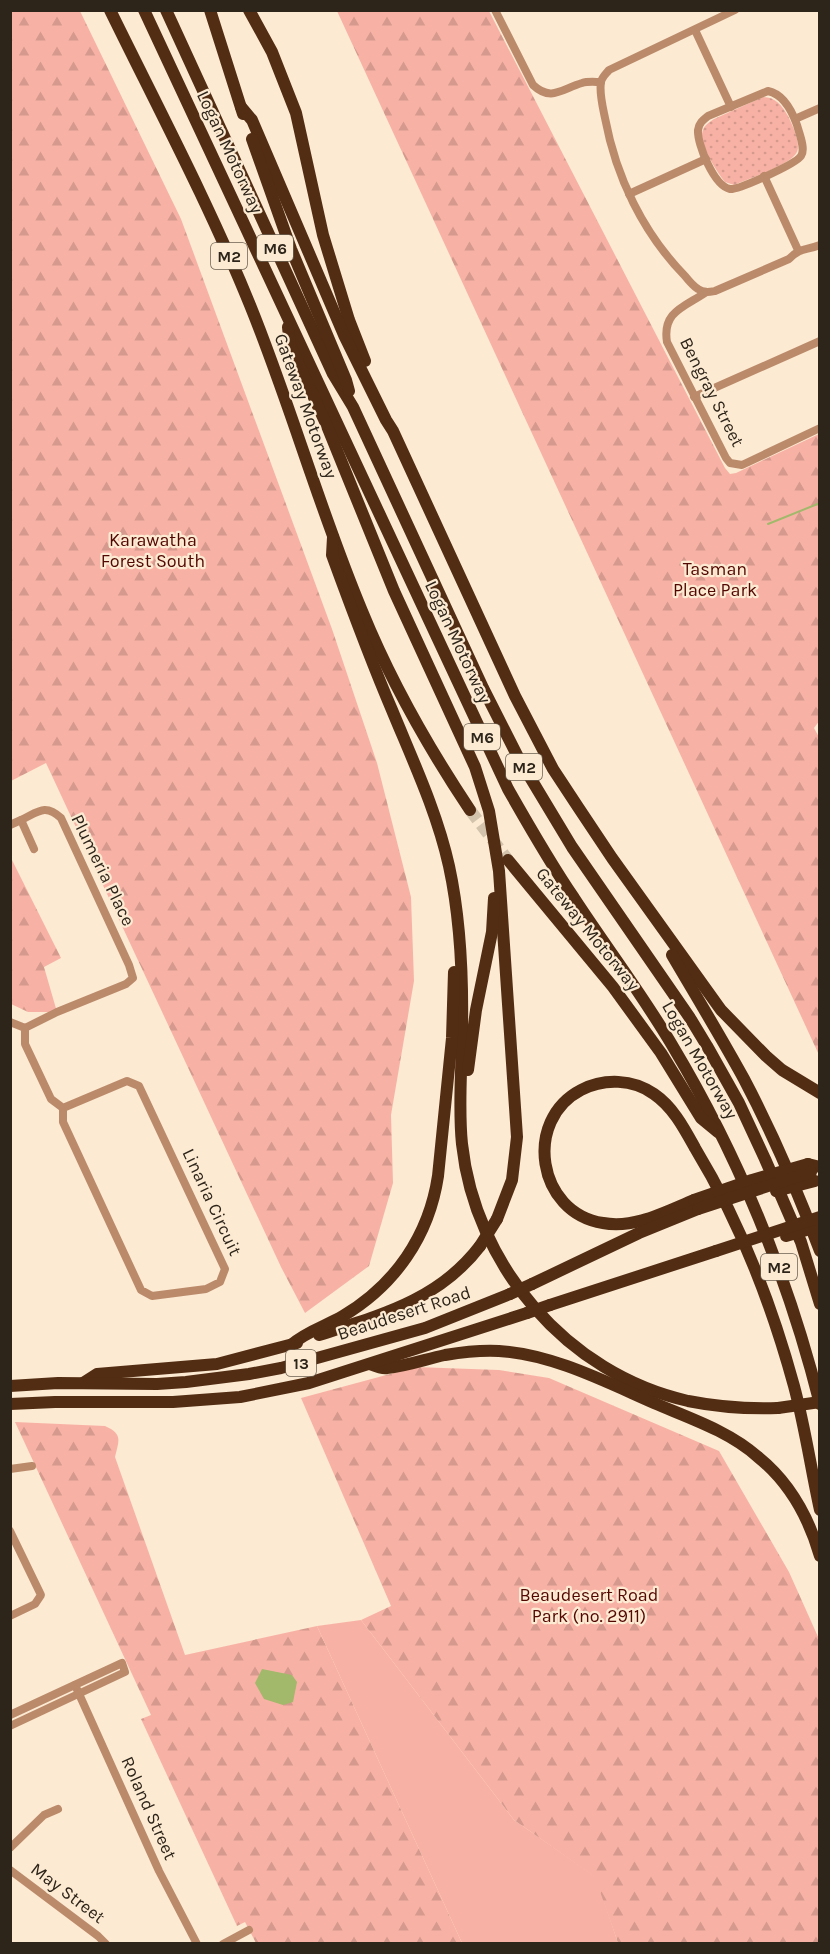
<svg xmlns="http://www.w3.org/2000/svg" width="830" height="1954" font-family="Karla,sans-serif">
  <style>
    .green { fill: #f8b2a5 }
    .forest { fill: url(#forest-firs) }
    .park { fill: url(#park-dots) }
    .water { fill: #a2b86b }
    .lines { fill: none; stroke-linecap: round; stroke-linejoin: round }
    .stream { stroke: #a2b86b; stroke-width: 2 }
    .highway-tunnel { stroke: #d3c3ad; stroke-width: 12; stroke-dasharray: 12 6; stroke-linecap: butt }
    .minor { stroke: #bb8a6b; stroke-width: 8 }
    .highway { stroke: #522d13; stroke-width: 12 }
    .highway-bridge { stroke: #522d13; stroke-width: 12 }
    .labels { text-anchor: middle; stroke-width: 4.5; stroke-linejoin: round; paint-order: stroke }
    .shield { fill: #fcead2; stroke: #6c6051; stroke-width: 1.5 }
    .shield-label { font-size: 16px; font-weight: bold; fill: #2e251a }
    .street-label { font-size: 18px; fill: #2e251a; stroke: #fcead2 }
    .park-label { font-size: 18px; fill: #530703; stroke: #fcead2 }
  </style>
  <defs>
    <pattern id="forest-firs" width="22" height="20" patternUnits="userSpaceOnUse" patternTransform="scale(1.5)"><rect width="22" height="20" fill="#f8b2a5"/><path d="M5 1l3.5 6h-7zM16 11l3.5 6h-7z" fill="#d5998d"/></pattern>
    <pattern id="park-dots" width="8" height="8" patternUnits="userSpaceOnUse" patternTransform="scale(1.5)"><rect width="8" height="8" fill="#f8b2a5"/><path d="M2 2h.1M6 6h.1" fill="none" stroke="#d5998d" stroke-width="1.8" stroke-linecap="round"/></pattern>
  </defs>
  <rect width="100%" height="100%" fill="#fcead2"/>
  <path class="green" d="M361,1620L514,1820L596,1877L618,1943H462L317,1626Z"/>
  <g class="forest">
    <path d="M11,10L80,11L181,219L332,629L377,763L411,897L414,981L391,1115L393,1183L369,1266L305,1313L281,1267L46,763L11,781Z"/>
    <path d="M337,11H489L725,468L730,474L736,473L819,434L820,720L814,728L820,739L819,1055Z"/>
    <path d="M10,856L61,958L44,967L57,1012H28L11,1004Z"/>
    <path d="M416,1367L499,1370L549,1378L719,1451L789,1572L819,1639V1943H618L595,1877L514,1820L361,1620L391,1606L301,1398Z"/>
    <path d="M15,1422L105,1426C123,1434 119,1440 115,1457L185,1655L317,1626L462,1943H256L245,1922L237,1926L141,1719L151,1715Z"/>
  </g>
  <path class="park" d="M763,97C776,97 782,106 788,116C792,124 801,143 797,152C791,165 747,179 734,185L725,182C717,172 701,147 702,134C703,126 708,123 714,119Z"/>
  <path class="water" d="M262,1669L292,1675L297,1682L293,1702L283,1705L264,1699L255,1683Z"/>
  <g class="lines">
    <path class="stream" d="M768,524L820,503"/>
    <path class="highway-tunnel" d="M470,810L508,860"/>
    <g class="minor">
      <path d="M495,10L533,85C551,102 562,89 582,83C588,81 595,82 601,82"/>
      <path d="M735,10L609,70C606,74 602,77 601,82C599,93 603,108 605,118C616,177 643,233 685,276C689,281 693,286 698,289C704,293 709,292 715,291L789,259C801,247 805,251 820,245"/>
      <path d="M695,30L731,107"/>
      <path d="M768,91C783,94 792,111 797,125C799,133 806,149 801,156C796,164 738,190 730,189C714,186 697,144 698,130C699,123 703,120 708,116Z"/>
      <path d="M795,119L820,108"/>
      <path d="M764,176L798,250"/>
      <path d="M629,194L706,159"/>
      <path d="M705,293C684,307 662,312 667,342L726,458L730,463L742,465L820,428"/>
      <path d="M694,397L820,341"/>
      <path d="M10,825L21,820L34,849"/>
      <path d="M10,1022L25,1028L57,1012L126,984L133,978L129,965L61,818C45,803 38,812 21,820"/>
      <path d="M25,1028V1044L51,1099L63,1108V1122L141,1290L152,1296L206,1289L220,1282L225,1269L139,1086L127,1081L63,1108"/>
      <path d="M10,1469L32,1466"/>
      <path d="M10,1531L41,1595L35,1604L10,1616"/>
      <path d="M75,1685L159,1871L197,1944"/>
      <path d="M10,1715L122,1663L125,1672L10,1726"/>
      <path d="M10,1848L44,1815L58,1809"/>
      <path d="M10,1870L98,1936L106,1944"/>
      <path d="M223,1944L249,1930"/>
    </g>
    <g class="highway">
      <path d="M110,10C158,108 209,204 250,305C291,406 320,511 362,611C391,682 428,747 470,810"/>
      <path d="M144,10L508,789C529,826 550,863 574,898C606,947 642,994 672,1045C739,1157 788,1277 820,1404"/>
      <path d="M166,10L333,374L353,407L483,688L519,759L572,847L690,1018L707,1046L739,1103L765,1159L801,1242L820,1304"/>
      <path d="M210,10L243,114"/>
      <path d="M249,10L272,52L296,113L323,235L349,320L365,361"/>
      <path d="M241,107L252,120L344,335L386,420L393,431L515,696L553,769L578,807L612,858L721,1010L766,1056L782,1070L820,1093"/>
      <path d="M252,139L291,249L346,380L349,391"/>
      <path d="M288,327L290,345L327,426L394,591L475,767L489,811L499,871L517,1137L512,1180L497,1219"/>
      <path d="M333,537L332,555C351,607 370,659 392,710C413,761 437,812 449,866C461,921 463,976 462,1031C462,1069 458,1106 462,1144C475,1265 567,1374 688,1401C718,1407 748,1409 778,1408"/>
      <path d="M508,860L613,987L661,1053L701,1118L718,1132"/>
      <path d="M672,955C696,996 721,1037 744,1079C773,1134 798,1192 820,1251"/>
      <path d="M468,1070L476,1010L492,932L494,898"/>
      <path d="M808,1164L820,1167"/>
      <path d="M694,1200C665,1212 634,1229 603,1223C537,1213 523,1120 581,1090C604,1078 633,1079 654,1094C673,1107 684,1128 695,1148C740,1222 771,1302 794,1386C805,1427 811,1469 820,1510"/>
      <path d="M532,1284L639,1233L698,1209"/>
      <path d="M550,1305L716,1251"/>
      <path d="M319,1335C381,1315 439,1300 480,1246"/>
      <path d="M291,1345C307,1331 326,1326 343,1316C395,1285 429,1236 438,1176L452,1038L454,972"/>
      <path d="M370,1364C375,1366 382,1369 387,1368C407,1366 426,1359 445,1355C463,1352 481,1350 499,1351C552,1354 606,1382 654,1403C689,1418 729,1431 758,1457C789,1482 809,1518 820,1556"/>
      <path d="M83,1383L97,1374L217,1364L297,1343"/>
      <path d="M10,1386L58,1383L157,1384L186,1382L249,1374L281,1368L425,1328L510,1294"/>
      <path d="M10,1404L55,1402H173L240,1397L309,1383L527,1313"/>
    </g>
    <g class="highway-bridge">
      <path d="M776,1191L815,1181"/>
      <path d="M694,1200L752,1180L808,1164"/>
      <path d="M698,1209L811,1172"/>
      <path d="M786,1236L820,1226"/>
      <path d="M480,1246L497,1219"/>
      <path d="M716,1251L820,1217"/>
      <path d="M510,1294L532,1284"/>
      <path d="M527,1313L550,1305"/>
      <path d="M778,1408L820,1402"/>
    </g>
  </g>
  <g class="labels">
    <g class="shield">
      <rect x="257" y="235" width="36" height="26" rx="4.5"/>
      <rect x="211" y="243" width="36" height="26" rx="4.5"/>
      <rect x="464" y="724" width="36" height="26" rx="4.5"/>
      <rect x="506" y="754" width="36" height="26" rx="4.5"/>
      <rect x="761" y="1254" width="36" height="26" rx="4.5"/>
      <rect x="286" y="1350" width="30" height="26" rx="4.5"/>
    </g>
    <g class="shield-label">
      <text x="275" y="254">M6</text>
      <text x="229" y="262">M2</text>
      <text x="482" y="743">M6</text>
      <text x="524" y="773">M2</text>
      <text x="779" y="1273">M2</text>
      <text x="301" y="1369">13</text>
    </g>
    <g class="street-label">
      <text transform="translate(230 152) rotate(65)" y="6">Logan Motorway</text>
      <text transform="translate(712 392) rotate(63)" y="6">Bengray Street</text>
      <text transform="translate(306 406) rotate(70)" y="6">Gateway Motorway</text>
      <text transform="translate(458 642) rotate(65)" y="6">Logan Motorway</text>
      <text transform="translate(103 870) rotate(64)" y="6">Plumeria Place</text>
      <text transform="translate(588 929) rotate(51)" y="6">Gateway Motorway</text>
      <text transform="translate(700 1060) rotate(60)" y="6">Logan Motorway</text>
      <text transform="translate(212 1202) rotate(65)" y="6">Linaria Circuit</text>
      <text transform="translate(404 1313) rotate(-18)" y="6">Beaudesert Road</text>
      <text transform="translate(149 1808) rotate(66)" y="6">Roland Street</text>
      <text transform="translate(68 1893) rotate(37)" y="6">May Street</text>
    </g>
    <g class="park-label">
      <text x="153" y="546">Karawatha<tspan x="153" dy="21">Forest South</tspan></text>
      <text x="715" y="575">Tasman<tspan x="715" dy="21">Place Park</tspan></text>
      <text x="589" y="1601">Beaudesert Road<tspan x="589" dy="21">Park (no. 2911)</tspan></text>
    </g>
  </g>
  <rect width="830" height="1954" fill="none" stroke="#2e251a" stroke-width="24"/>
</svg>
